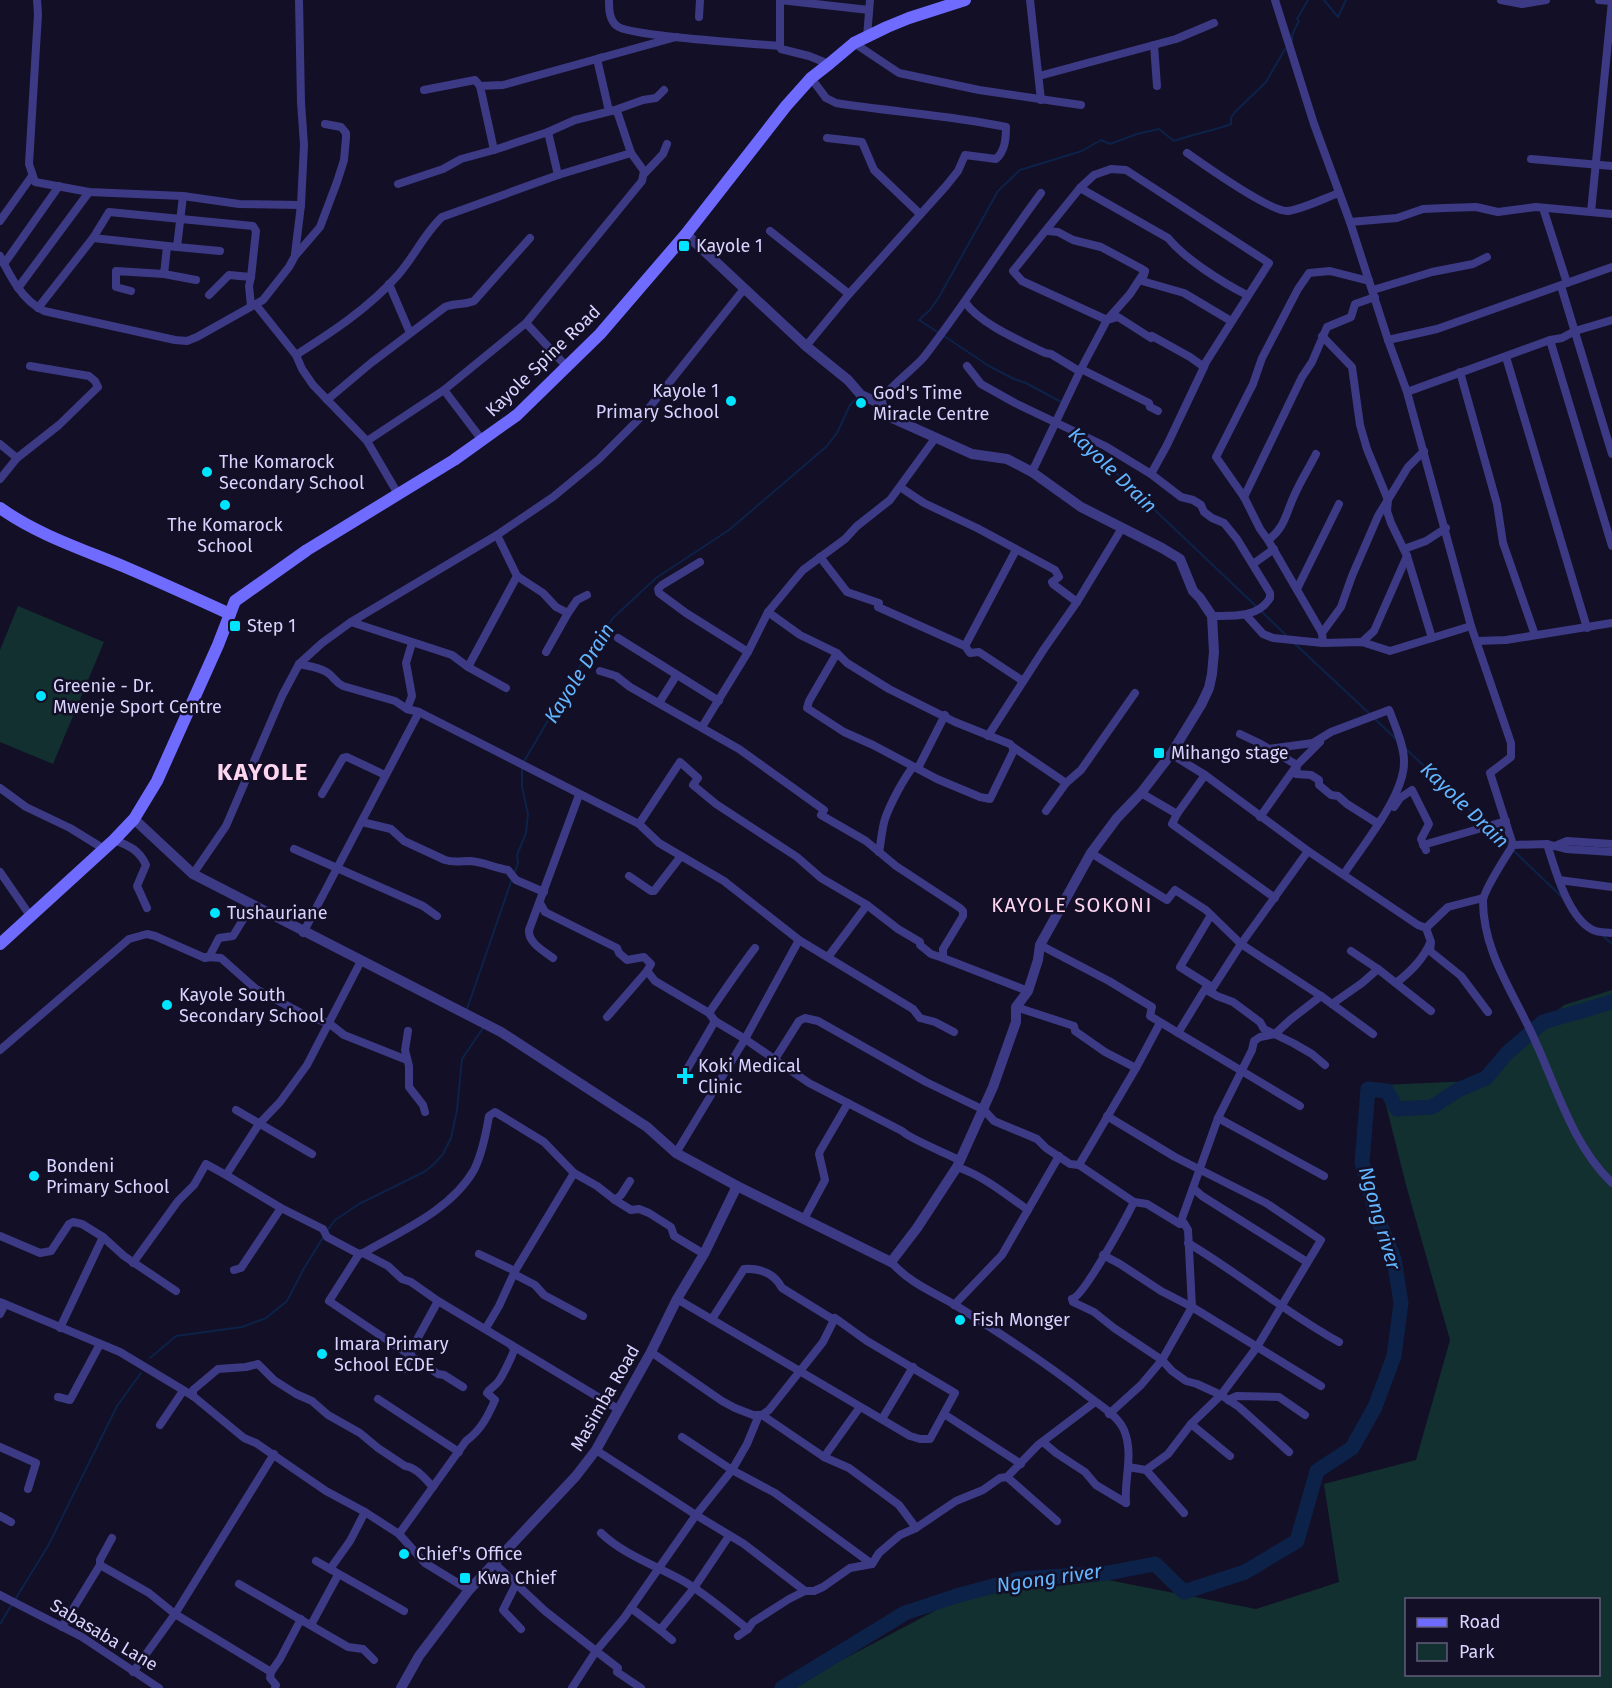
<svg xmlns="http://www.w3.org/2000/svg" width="1612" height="1688" font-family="'Fira Sans',sans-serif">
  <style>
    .green { fill: #12302f; fill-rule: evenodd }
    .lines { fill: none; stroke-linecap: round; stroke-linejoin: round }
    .stream { stroke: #0c2248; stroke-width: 2 }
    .river { stroke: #0c2248; stroke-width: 15 }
    .minor { stroke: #3d3a85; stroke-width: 8 }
    .tertiary { stroke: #3d3a85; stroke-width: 10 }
    .secondary { stroke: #6f6bff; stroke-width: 12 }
    .poi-dot { fill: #00e5ff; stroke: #130f26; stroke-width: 2 }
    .labels { text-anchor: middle; stroke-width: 5; stroke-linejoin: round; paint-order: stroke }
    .poi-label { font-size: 18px; fill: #d9d4ff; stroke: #130f26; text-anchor: start }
    .street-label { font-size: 18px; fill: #d9d4ff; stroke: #130f26 }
    .water-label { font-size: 20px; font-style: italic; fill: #62b6ff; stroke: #130f26 }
    .neighbourhood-label { font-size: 20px; letter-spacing: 1.5px; fill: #ffd6f0; stroke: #130f26 }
    .district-label { font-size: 24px; font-weight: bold; letter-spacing: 1.5px; fill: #ffd6f0; stroke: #130f26 }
  </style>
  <rect width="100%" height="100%" fill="#130f26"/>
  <g class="green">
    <path d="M18,606L104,642L53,764L0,742V650Z"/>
    <path d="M1612,990V1688H789L961,1597L1108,1580L1256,1609L1339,1582L1324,1484L1416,1460L1450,1340L1406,1185L1381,1085L1473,1081L1564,1005ZM1406,1600H1598V1674H1406Z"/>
  </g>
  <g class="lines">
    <g class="stream">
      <path d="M1324,0L1338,17L1346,0"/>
      <path d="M1292,41V35L1299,21L1297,19L1308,0"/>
      <path d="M939,333L919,320L930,310L939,297L998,191L1020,170L1082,151L1101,140L1110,144L1137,134L1159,129L1174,141C1194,134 1212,131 1231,124V118L1235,112L1266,82L1285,49"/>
      <path d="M944,336L989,366L1014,379L1026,383L1063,403"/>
      <path d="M1079,438L1258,608"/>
      <path d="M1262,612L1288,637"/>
      <path d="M1294,643L1371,715"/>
      <path d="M1375,719L1397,740"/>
      <path d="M1405,748L1486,825"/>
      <path d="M523,763L580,666L613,618L656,578L729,530L826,447L837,433L850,405L857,398"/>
      <path d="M1490,828L1562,897"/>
      <path d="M514,874L518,863L517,855L526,833L528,814L522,787V769"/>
      <path d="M1603,936L1612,944"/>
      <path d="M467,1009L512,879"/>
      <path d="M327,1231L335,1220L359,1204L424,1172L434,1164L443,1154L451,1138L457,1110L462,1059L483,1028"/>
      <path d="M150,1358L176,1336L242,1327L266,1318L287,1301L303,1270L324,1236"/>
      <path d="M0,1624L48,1546L117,1406L141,1373"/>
    </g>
    <path class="river" d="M782,1688L905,1613L956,1596L1019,1579L1108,1573L1155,1564L1184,1592L1245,1572L1297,1541L1317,1471L1352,1448L1375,1407L1394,1356L1401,1303L1394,1259L1376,1214L1362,1162L1368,1089L1387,1091L1397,1109L1432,1107L1458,1090L1486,1078L1507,1053L1543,1022L1612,1002"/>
    <g class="minor">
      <path d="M37,0L38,14L29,164L35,182L89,192L183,196L239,204L301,205"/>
      <path d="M609,0C609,9 609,20 617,26C628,36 756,44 780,46L781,49L809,56L829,64"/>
      <path d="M780,0L869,10"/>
      <path d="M1030,0L1041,100"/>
      <path d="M1275,0L1314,124L1350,222L1388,340L1407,392L1471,626L1511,743V757L1490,773L1513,845C1507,855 1483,891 1483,901C1483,950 1511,989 1531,1032C1556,1084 1570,1142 1612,1183"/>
      <path d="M1501,0L1522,4L1546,0"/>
      <path d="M1599,0L1612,1"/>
      <path d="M699,17L700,0"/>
      <path d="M867,37L870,0"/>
      <path d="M854,43L899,73L979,90L1081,105"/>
      <path d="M1154,45L1157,86"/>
      <path d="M780,46V0"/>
      <path d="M603,57L597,59L609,111"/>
      <path d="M1039,76L1176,39L1214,23"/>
      <path d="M424,90L475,80L480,86"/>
      <path d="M615,110L643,100L656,98L664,90"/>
      <path d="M548,132L558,175"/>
      <path d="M827,138L862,142L874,170L920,214"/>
      <path d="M494,150L480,86L503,85L676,37"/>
      <path d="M1187,153C1204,165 1269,211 1287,211C1298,211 1327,197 1339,193"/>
      <path d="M1531,159L1612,166"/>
      <path d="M644,174L663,154L667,144"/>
      <path d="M398,184L443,169L461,159L494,150L548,132L575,120L615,110L618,114L631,153"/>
      <path d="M1080,188L1168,238C1185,259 1223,283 1247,295"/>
      <path d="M183,196L177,247L220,251"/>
      <path d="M1543,208L1567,283"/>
      <path d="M1591,212L1612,1"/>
      <path d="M0,221L32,176"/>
      <path d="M1350,222L1397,218L1423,209L1445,208L1476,207L1498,212L1536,207L1612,214"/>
      <path d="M770,231L849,294"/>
      <path d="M1047,231L1058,232L1073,240L1101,247L1142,269L1145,271L1142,281L1184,293L1231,321"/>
      <path d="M93,238L109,212L253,226L256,231L251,277"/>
      <path d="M295,254L301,205L304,145L301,102L299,0"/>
      <path d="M0,256C11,278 22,300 44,311L175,340L187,341L197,337L263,300L289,267L295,256L320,227L337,182L344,160L346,138V133L341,127L325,124"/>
      <path d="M4,264L59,186"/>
      <path d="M164,274L196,280"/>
      <path d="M389,284L410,333"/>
      <path d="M1561,286L1612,454"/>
      <path d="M18,288L89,192"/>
      <path d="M1373,290L1432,272L1473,264L1487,257"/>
      <path d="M131,291L116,287V271L164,274L167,247"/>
      <path d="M209,295L229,275L251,277L249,286L251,306"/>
      <path d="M965,302C980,324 1021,341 1045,353L1051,354L1079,371L1081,369L1149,403L1150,407L1158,411"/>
      <path d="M256,305L296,355L302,369L313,385L367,441L398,494"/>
      <path d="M38,308L93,238L177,247"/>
      <path d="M1322,336L1352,367L1360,425L1367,449L1388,500L1387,511L1391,523L1407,556L1432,638"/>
      <path d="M1388,340L1437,329L1612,267"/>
      <path d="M1550,340L1612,546"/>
      <path d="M806,346L849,294L946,186L958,171L965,155L996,159C1005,151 1006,139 1006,127C950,115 892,112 836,103L826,98L811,78"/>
      <path d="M296,355C332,332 369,308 398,275C414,257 424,234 442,217L558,175L631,153L644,171L642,181L526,323L567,367"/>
      <path d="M1506,357L1587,628"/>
      <path d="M967,366L981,384L1015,403L1105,446L1151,474L1181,497L1193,500L1201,505L1204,512L1212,518L1224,523L1237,539L1270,593V598C1258,618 1233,616 1212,616"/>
      <path d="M1460,372L1497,504L1503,543L1535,635"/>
      <path d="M444,390L482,440"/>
      <path d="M1407,392L1550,340L1562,338L1575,331L1612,320"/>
      <path d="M327,400L371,363L445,307C454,303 464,305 474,301L530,238"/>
      <path d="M881,404C885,389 913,370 924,357C965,304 1001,247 1041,193"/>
      <path d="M367,441L444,390L526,323"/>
      <path d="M0,444L17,458"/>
      <path d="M1032,472L1081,369L1107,320L1130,294L1145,271"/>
      <path d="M1151,474L1167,445L1204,367L1206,362L1269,263L1126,170L1111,169L1094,175L1080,188L1013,271L1022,281L1107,320L1118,317L1151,338L1152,336L1190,357L1204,367"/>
      <path d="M0,479L17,458L59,425L98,387L95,381L89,376L30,366"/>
      <path d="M900,487L924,503L977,528L1055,570L1059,577L1052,582L1053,584L1077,602"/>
      <path d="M1244,497L1302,377L1312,362L1327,327L1351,317L1355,304L1375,297"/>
      <path d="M497,535L517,576L468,667L506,688"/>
      <path d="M1268,540C1285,528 1286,513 1294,496C1300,482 1309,468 1316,454"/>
      <path d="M1404,549L1426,541L1446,528"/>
      <path d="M820,557L847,592L879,603L878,607L965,646L970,653L979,652L1023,681"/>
      <path d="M700,562L662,585L658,589L659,593L686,613L748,652"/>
      <path d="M1253,564L1274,549"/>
      <path d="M517,576L543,593L556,607L568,613L577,600L587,595"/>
      <path d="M1297,589L1339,504"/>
      <path d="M768,612L800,635L837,653L847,663L889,689L955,722L1010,744L1013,747V752L990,799L980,797L937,779L873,745L844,732L807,708L809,701L837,653"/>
      <path d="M1246,615L1263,634L1273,638L1323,643L1362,642L1390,651L1471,626"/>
      <path d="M351,622L452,655L468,667"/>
      <path d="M1322,633L1341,607L1352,576L1378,516L1408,467L1424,451"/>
      <path d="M618,638L719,701"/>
      <path d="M1477,641L1506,640L1612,623"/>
      <path d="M1362,642L1374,631L1407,556"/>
      <path d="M1323,643L1322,633L1268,540L1260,529L1244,497L1216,457L1253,384L1262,358L1298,289L1309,273L1330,271L1369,281"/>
      <path d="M965,646L1016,550"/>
      <path d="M546,652L568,613"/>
      <path d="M299,664C308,666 320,667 328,673C334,677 335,682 343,686L395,701L407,709L419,712L639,824L659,843L724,881L799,940L913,1009L920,1018L935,1022L954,1032"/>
      <path d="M600,671L616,676L630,687L739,749L824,810L821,815L866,841L896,866L960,908L963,911V916L943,949V958L1028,991"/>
      <path d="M659,703L676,676"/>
      <path d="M407,709L412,696L406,663L412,643"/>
      <path d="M702,727L748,652L768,612L792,583L803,570L845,539L857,526L890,500L936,437"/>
      <path d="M1240,734L1259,743L1297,765L1296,774L1311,775L1319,780V785L1331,795L1338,796L1347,804L1377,823L1381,820"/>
      <path d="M988,736L1044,649L1077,602L1122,528"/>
      <path d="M1013,747L1066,783"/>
      <path d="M1268,749L1313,743L1331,732L1389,710L1390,712C1395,726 1404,745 1404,761C1405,795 1363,845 1344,874"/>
      <path d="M1171,754L1205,775L1308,851L1418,925L1426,928"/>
      <path d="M918,768L945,715"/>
      <path d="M0,788L26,807L70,828L104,849"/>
      <path d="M1141,793L1177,814L1172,824L1275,898"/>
      <path d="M322,794L343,758L347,757L385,775"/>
      <path d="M1394,807L1400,798L1412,790L1429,824L1421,839L1426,850"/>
      <path d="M1046,811L1066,783L1081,770L1135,693"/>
      <path d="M1177,814L1205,775"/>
      <path d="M1260,817L1297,765L1320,742"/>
      <path d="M362,822L391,829L404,841L445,860C454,863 461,861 470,861C484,862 495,868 508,870L516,880L544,892"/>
      <path d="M639,824L680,762L698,778L693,785L716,804L797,857L821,878L867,905L898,929L920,942V945L931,954L943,958"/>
      <path d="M114,840C130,846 139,850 146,865L137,886L147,908"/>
      <path d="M1547,844C1555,869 1568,918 1593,930C1599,933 1606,932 1612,933"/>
      <path d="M1423,845L1506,821"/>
      <path d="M1513,845L1547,844L1566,849L1612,852"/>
      <path d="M1555,846L1567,841L1612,844"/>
      <path d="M294,849L423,906L437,916"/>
      <path d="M879,852C881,842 882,828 885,819C890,804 904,778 913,767"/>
      <path d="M1091,853L1167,900L1175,890L1206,910L1241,944L1321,996L1373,1034"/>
      <path d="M0,872L31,917"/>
      <path d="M193,874L226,826L282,696L299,664L322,643L351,622L497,535L553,497L599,459L645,413L744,289"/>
      <path d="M629,876L651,891H654L681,856"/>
      <path d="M1559,880L1612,887"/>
      <path d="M540,903L545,912L617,948L619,953L627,960L644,957L651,964L647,971L655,981L709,1013L715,1021L745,1039L809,1083L902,1131C910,1139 946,1153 959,1160"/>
      <path d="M1211,915L1180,967L1212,987"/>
      <path d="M1426,928L1431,942L1430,951L1461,976L1488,1012"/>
      <path d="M1426,928L1448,907L1483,898"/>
      <path d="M303,933L419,712"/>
      <path d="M1040,945L1109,981L1152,1007L1150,1016L1300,1106"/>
      <path d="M1351,951L1378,969L1431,1011"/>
      <path d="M205,957L221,958L256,989L303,1014L330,1024L344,1035L407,1060"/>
      <path d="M828,957L867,905"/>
      <path d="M553,958C544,951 528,943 529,930L579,795"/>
      <path d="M1396,983C1410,972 1423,960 1430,943"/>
      <path d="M1210,992L1241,944L1308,851"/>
      <path d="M1332,1004L1362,983L1378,969"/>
      <path d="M1016,1007L1074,1026L1075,1031L1105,1052L1136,1068"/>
      <path d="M709,1013C724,991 739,969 755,948"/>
      <path d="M607,1017L647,971"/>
      <path d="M408,1031L405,1050L409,1066V1087L423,1105L425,1112"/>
      <path d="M1178,1033L1205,989L1217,996L1233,1002L1260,1022L1264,1029L1293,1043L1312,1054L1325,1065"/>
      <path d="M0,1050L129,939L147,934L155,936L205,958L209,957L219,938L233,936L252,905"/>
      <path d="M775,1059L799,1021L805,1018L818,1021L926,1082L984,1110L994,1121L1037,1139L1046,1148L1070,1164L1079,1165L1134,1202L1147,1204L1180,1224L1184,1223L1188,1230L1192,1307L1162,1360L1141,1385L1109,1414"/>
      <path d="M686,1071L715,1021"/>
      <path d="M236,1110L312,1154"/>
      <path d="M1107,1116L1175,1157L1266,1203L1321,1240L1257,1347L1221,1395L1191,1424L1168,1454L1146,1470L1128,1467"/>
      <path d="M1218,1118L1324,1176"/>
      <path d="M676,1153L745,1039L799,940"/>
      <path d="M1079,1165L1136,1068L1160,1023"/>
      <path d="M957,1167C984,1176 1005,1194 1028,1210"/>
      <path d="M226,1175L281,1208L323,1229L327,1237L359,1254L363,1253L388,1266L402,1279L411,1282L438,1301L618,1409"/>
      <path d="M1193,1188L1202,1196L1307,1262"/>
      <path d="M615,1200L631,1210L639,1209L649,1213L671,1227L674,1236L704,1254"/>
      <path d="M1134,1202C1126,1218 1084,1296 1072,1299L1073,1302L1094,1312L1114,1328L1162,1360L1172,1371L1186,1381L1197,1384L1221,1395L1239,1407L1289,1452"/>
      <path d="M804,1219L825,1180L819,1154L820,1151L848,1103"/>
      <path d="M1180,1224L1218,1118L1252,1050L1254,1041L1260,1037L1275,1034L1290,1020L1321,996"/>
      <path d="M0,1236L40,1253L51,1251L69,1224L73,1222L82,1224L103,1237L124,1256L176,1291"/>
      <path d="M1188,1243C1240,1274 1286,1313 1339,1342"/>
      <path d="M363,1253C401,1231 451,1210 474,1170C482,1154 486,1134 489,1116L495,1112L544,1142L574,1173"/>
      <path d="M359,1254L329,1301L438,1374L444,1375L463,1387"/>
      <path d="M479,1254L515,1271"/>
      <path d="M1103,1255L1120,1264L1161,1291L1192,1307L1321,1386"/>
      <path d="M891,1262C910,1283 931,1291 955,1305C1000,1333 1046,1363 1088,1396C1100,1405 1118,1416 1124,1430C1134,1454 1124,1479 1126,1503"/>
      <path d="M133,1263L178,1201L194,1185L206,1164L226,1175L259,1124L280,1102L307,1065L361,961"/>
      <path d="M234,1270L241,1268L281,1208"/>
      <path d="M514,1274L535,1285L544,1295L583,1316"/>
      <path d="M0,1302L120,1352L193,1396L244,1438L256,1443L326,1491L365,1512L399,1534L425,1563L469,1590"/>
      <path d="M954,1305L1002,1255L1059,1156"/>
      <path d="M0,1314L5,1304"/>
      <path d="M712,1319L744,1269C760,1268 774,1273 782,1288L834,1320"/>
      <path d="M60,1328L103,1237"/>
      <path d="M486,1328L499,1306L515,1271L574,1173L597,1186L615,1200L621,1195L630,1181"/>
      <path d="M651,1352L722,1401L735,1408L753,1415H762L769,1410L823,1342L835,1318L867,1341L955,1393L930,1439H920L910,1436L677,1299"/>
      <path d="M404,1369L414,1345L438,1301"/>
      <path d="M193,1396V1390L218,1369L246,1367L258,1364L274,1380L296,1394L312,1401L328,1415L360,1433L378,1448L405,1466C416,1467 425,1479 433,1487"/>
      <path d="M58,1397L70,1400L100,1344"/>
      <path d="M378,1399L459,1452"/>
      <path d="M1228,1400L1237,1396L1279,1397L1305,1415"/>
      <path d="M860,1407L824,1457L849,1468L899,1505L916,1528"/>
      <path d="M944,1414L1021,1464"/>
      <path d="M762,1415L824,1457"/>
      <path d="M882,1419L913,1367"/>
      <path d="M1191,1424L1230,1456"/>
      <path d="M160,1425L183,1391"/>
      <path d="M682,1437L732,1470L775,1493L872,1564"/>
      <path d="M1043,1442L1056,1453L1085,1472L1096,1485L1126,1503"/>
      <path d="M0,1447L36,1463L28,1489"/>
      <path d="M596,1450L696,1515L744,1544L805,1591"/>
      <path d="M1146,1470L1184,1513"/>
      <path d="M1007,1477L1057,1521"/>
      <path d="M0,1516L11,1522"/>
      <path d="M601,1533C624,1555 657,1566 685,1582C707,1595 727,1613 748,1629"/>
      <path d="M399,1534L466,1441C481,1430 488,1416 495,1400L487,1393C490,1388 494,1387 498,1382C501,1379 514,1353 514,1349L511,1345"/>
      <path d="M112,1538L100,1560V1565L149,1593L175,1614L271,1672L280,1659L301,1619"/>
      <path d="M316,1561L404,1611"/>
      <path d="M494,1563L545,1611L596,1651L572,1688"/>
      <path d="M330,1569L350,1541L365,1512"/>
      <path d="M239,1584L348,1647L363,1649L374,1660"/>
      <path d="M516,1584L503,1610L521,1629"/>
      <path d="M0,1595L82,1637L159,1688"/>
      <path d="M631,1608L660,1630L694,1588L729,1536"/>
      <path d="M311,1625L338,1575"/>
      <path d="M62,1627L100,1565"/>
      <path d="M660,1630L672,1640"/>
      <path d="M738,1636L748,1629L753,1622L789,1599L805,1591H814L823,1587L850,1568L872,1564L879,1553L900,1535L916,1528L956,1501L983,1490L1000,1478L1007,1477L1038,1445L1095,1402"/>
      <path d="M133,1672L175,1614L274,1454"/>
      <path d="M271,1672L270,1678L276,1685L275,1688"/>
      <path d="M641,1688L617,1672L618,1668L596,1651L624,1618L696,1515L732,1470L747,1444L759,1415"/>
    </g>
    <g class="tertiary">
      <path d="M134,819L193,874L501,1032L647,1127L676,1153L737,1186L891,1262L917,1228L957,1167L993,1087L1016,1022V1007L1028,991L1038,960L1040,945L1091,853L1117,818L1141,793L1171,754L1201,705L1209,688L1212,674L1214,652L1212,616L1200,598L1193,591L1180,559L1162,548L1081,507L1032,472L1007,459L972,454L892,418L881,404L861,395L848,380L806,346L686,234"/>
      <path d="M401,1688L419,1656L469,1590L576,1476L596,1450L651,1352L677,1299L704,1254L737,1186"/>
    </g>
    <g class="secondary">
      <path d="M0,508C38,535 82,549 125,567C160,582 195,598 230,614"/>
      <path d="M0,944L114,840L134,819L157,781L218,645L235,601L307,550L454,460L517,415L600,334L686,234L786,106L811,78L829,64L854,43L887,27L909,18L965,0"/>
    </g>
  </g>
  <g class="poi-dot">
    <rect x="678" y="240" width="12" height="12" rx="3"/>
    <circle cx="731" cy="401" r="6"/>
    <circle cx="861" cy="403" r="6"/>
    <circle cx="207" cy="472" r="6"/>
    <circle cx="225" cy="505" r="6"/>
    <rect x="229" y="620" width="12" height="12" rx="3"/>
    <circle cx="41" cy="696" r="6"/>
    <rect x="1153" y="747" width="12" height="12" rx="3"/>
    <circle cx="215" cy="913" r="6"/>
    <circle cx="167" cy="1005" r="6"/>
    <path d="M682 1067h6v6h6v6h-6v6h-6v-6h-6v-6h6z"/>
    <circle cx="34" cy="1176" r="6"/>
    <circle cx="960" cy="1320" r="6"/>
    <circle cx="322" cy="1354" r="6"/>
    <circle cx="404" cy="1554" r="6"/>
    <rect x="459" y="1572" width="12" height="12" rx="3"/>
  </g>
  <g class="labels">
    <g class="poi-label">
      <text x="696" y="252">Kayole 1</text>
      <text x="719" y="397" text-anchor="end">Kayole 1<tspan x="719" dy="21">Primary School</tspan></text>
      <text x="873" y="399">God's Time<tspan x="873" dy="21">Miracle Centre</tspan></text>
      <text x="219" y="468">The Komarock<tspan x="219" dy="21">Secondary School</tspan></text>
      <text x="225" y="531" text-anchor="middle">The Komarock<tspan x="225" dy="21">School</tspan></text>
      <text x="247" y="632">Step 1</text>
      <text x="53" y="692">Greenie - Dr.<tspan x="53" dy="21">Mwenje Sport Centre</tspan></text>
      <text x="1171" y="759">Mihango stage</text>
      <text x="227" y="919">Tushauriane</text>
      <text x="179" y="1001">Kayole South<tspan x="179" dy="21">Secondary School</tspan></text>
      <text x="698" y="1072">Koki Medical<tspan x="698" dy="21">Clinic</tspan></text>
      <text x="46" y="1172">Bondeni<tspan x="46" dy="21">Primary School</tspan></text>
      <text x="972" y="1326">Fish Monger</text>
      <text x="334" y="1350">Imara Primary<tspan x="334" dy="21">School ECDE</tspan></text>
      <text x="416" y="1560">Chief's Office</text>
      <text x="477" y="1584">Kwa Chief</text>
    </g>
    <g class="street-label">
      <text transform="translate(543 361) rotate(-44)" y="6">Kayole Spine Road</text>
      <text transform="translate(605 1398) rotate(-60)" y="6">Masimba Road</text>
      <text transform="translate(104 1635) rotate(31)" y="6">Sabasaba Lane</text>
    </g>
    <g class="water-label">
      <text transform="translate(1113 470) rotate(44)" y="7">Kayole Drain</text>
      <text transform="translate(579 673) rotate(-58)" y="7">Kayole Drain</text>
      <text transform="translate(1465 805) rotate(44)" y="7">Kayole Drain</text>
      <text transform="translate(1380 1218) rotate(74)" y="7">Ngong river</text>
      <text transform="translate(1049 1578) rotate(-8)" y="7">Ngong river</text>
    </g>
    <g class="neighbourhood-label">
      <text x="1072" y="912">KAYOLE SOKONI</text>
    </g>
    <g class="district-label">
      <text x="263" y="780">KAYOLE</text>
    </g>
  </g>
  <rect x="1405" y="1598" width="195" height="78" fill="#130f26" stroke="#625e7d" stroke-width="1.5"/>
  <rect x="1417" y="1618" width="30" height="9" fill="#6f6bff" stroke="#625e7d" stroke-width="1.5"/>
  <text x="1459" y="1628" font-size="18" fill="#d9d4ff">Road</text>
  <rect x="1417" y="1643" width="30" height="18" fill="#12302f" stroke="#625e7d" stroke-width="1.5"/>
  <text x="1459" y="1658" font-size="18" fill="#d9d4ff">Park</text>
</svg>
